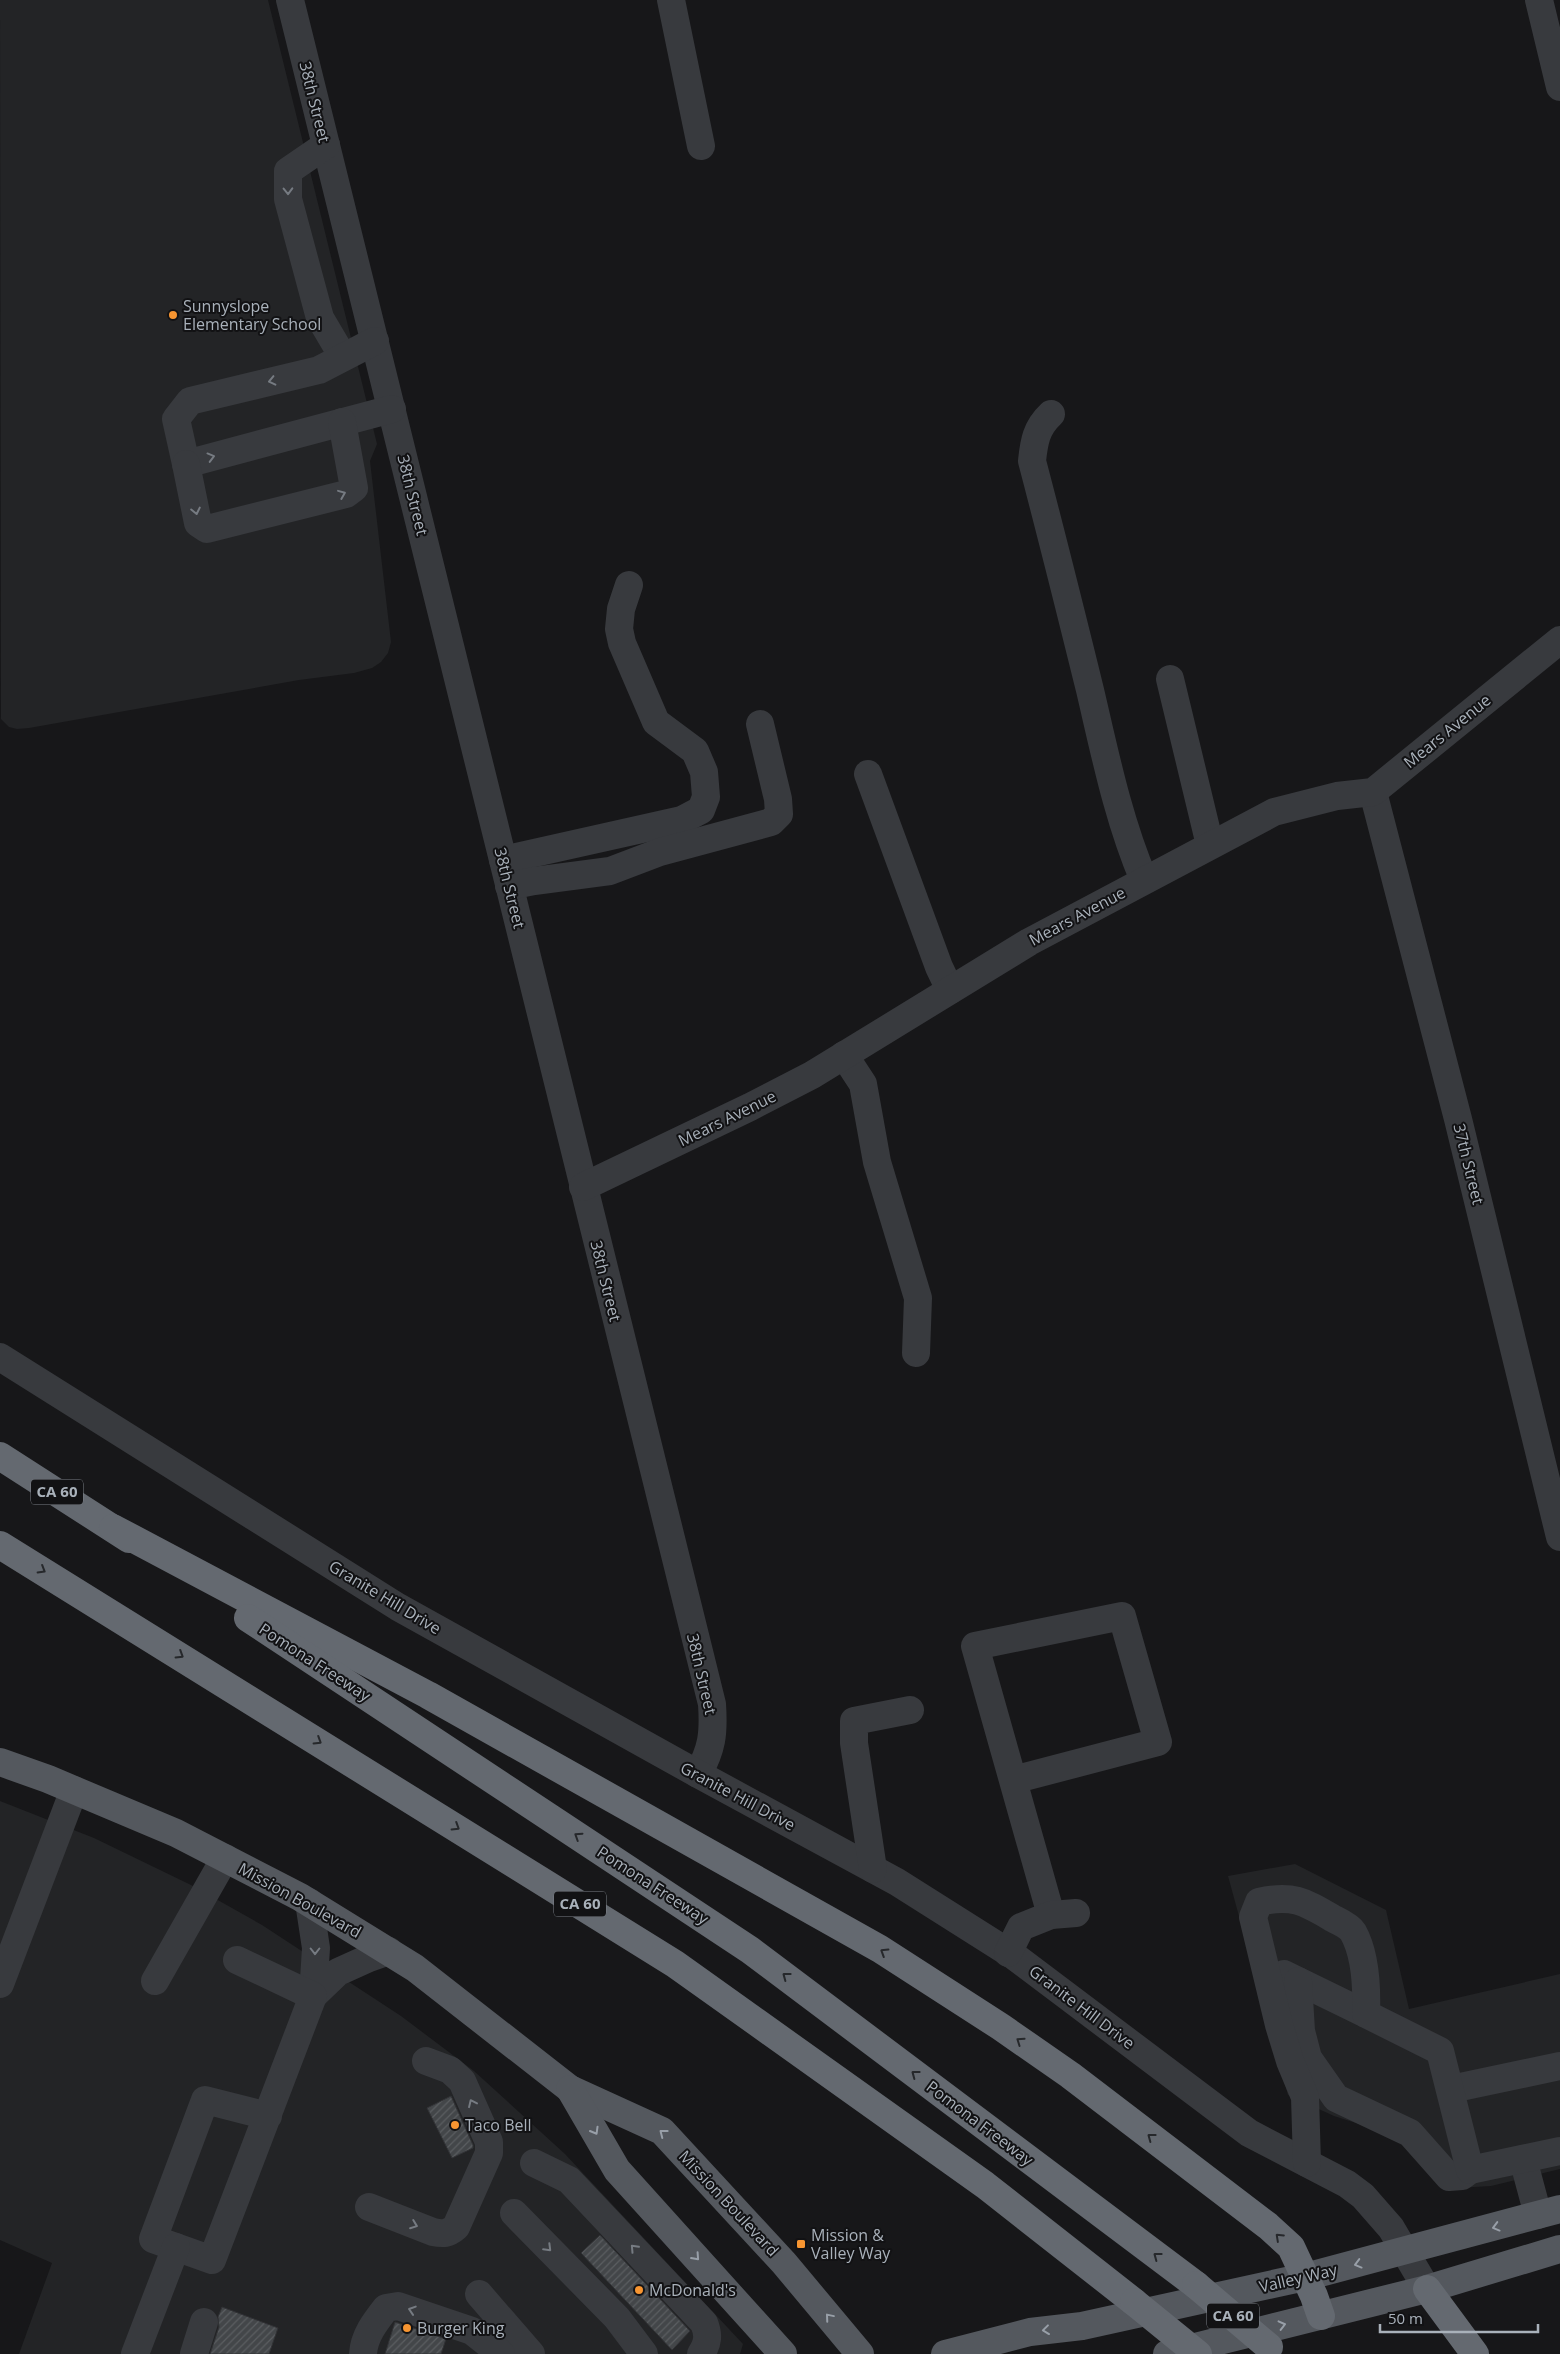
<svg xmlns="http://www.w3.org/2000/svg" width="1560" height="2354" font-family="'Open Sans',sans-serif">
  <style>
    .built { fill: #232426 }
    .building { fill: url(#building-hatch); stroke: #313235 }
    .lines { fill: none; stroke-linecap: round; stroke-linejoin: round }
    .minor { stroke: #383a3e; stroke-width: 28 }
    .major { stroke: #54585e; stroke-width: 28 }
    .highway { stroke: #646970; stroke-width: 28 }
    .highway-bridge { stroke: #646970; stroke-width: 28 }
    .oneway { stroke: #767b82 }
    .oneway2 { stroke: #26282b }
    .oneway3 { stroke: #989fa8 }
    .poi-dot { fill: #f79531; stroke: #121214; stroke-width: 2 }
    .labels { text-anchor: middle; stroke-width: 4; stroke-linejoin: round; paint-order: stroke }
    .shield { fill: #121214; stroke: #7c8188; stroke-width: 1 }
    .shield-label { font-size: 15px; font-weight: bold; fill: #a9b1ba }
    .street-label { font-size: 16px; fill: #a9b1ba; stroke: #121214 }
    .poi-label { font-size: 16px; fill: #a9b1ba; stroke: #121214; text-anchor: start }
  </style>
  <defs>
    <pattern id="building-hatch" width="6" height="6" patternUnits="userSpaceOnUse" patternTransform="scale(1.25)"><rect width="6" height="6" fill="#434649"/><path d="M-1 1l2-2M0 6l6-6M5 7l2-2" fill="none" stroke="#5b5e61"/></pattern>
  </defs>
  <rect width="100%" height="100%" fill="#171719"/>
  <g class="built">
    <path d="M0,0H268L377,444L370,461L391,642L388,653L381,662L372,668L354,673L299,680L29,728L17,729L9,727L1,719Z"/>
    <path d="M0,1801L94,1838L191,1885L262,1925L401,2016L474,2071L565,2154L743,2344L740,2354H19L52,2263L0,2240Z"/>
    <path d="M1295,1864L1386,1910L1409,2009L1560,1974V2169L1491,2186L1457,2188L1406,2139L1334,2116L1288,2095L1228,1876Z"/>
  </g>
  <g class="building">
    <path d="M451,2096L473,2145V2148L452,2158L427,2108Z"/>
    <path d="M600,2235L690,2331L672,2350L581,2253Z"/>
    <path d="M222,2307L278,2328L269,2354H210L219,2327L218,2317Z"/>
    <path d="M395,2322L446,2339L441,2354H385Z"/>
  </g>
  <g class="lines">
    <g class="minor">
      <path d="M290,0L712,1704C714,1734 712,1749 698,1774"/>
      <path d="M671,0L701,146"/>
      <path d="M1539,0L1560,87"/>
      <path d="M326,145L288,171V199L320,318L343,357"/>
      <path d="M375,341L319,370L190,401L176,419L186,464L392,409"/>
      <path d="M1051,414C1036,428 1034,442 1032,461C1052,537 1071,613 1090,690C1105,754 1118,819 1144,880"/>
      <path d="M186,464L198,523L207,529L346,494L354,488L342,422"/>
      <path d="M1170,679L1210,845"/>
      <path d="M868,774L939,967L950,990"/>
      <path d="M1373,792L1458,1119L1560,1537"/>
      <path d="M503,860L682,820L701,810L706,797L704,772L695,751L656,722L622,643L619,629L621,609L629,585"/>
      <path d="M509,886L534,881L610,871L660,852L771,822L779,814L778,799L760,724"/>
      <path d="M844,1055L863,1084L877,1162L918,1298L916,1353"/>
      <path d="M583,1187L750,1107L812,1075L1029,942L1274,812L1337,796L1373,792L1560,640"/>
      <path d="M0,1357L398,1607L698,1774L897,1882L1014,1956L1249,2133L1347,2184L1363,2196L1391,2228L1427,2289"/>
      <path d="M1013,1780L1158,1742L1122,1616L975,1646L1051,1915"/>
      <path d="M873,1869L854,1743V1721L910,1710"/>
      <path d="M309,1902L316,1948L313,1996L338,1972L369,1958L389,1951"/>
      <path d="M1008,1953L1021,1927L1051,1915L1076,1913"/>
      <path d="M237,1960L313,1996L212,2260L153,2239L205,2100L268,2116"/>
      <path d="M1284,1974L1366,2014"/>
      <path d="M155,1981L225,1858"/>
      <path d="M1298,1981L1301,2031L1308,2058L1336,2098L1410,2133L1449,2177L1462,2176L1470,2170"/>
      <path d="M0,1984L74,1790"/>
      <path d="M1451,2089L1560,2066"/>
      <path d="M1523,2159L1538,2215"/>
      <path d="M534,2163L569,2180L704,2323C709,2335 708,2343 701,2354"/>
      <path d="M1307,2163L1305,2097L1290,2061L1279,2025L1253,1917L1259,1902C1293,1894 1305,1902 1334,1919C1340,1922 1349,1926 1353,1932C1366,1955 1367,1987 1366,2014L1440,2051L1470,2170L1560,2151"/>
      <path d="M369,2207L433,2232C443,2234 448,2234 456,2227L489,2153V2142L462,2081L450,2070L426,2061"/>
      <path d="M514,2213L617,2318L644,2354"/>
      <path d="M479,2294L531,2354"/>
      <path d="M135,2354L176,2247"/>
      <path d="M194,2354L204,2322"/>
      <path d="M363,2354C364,2336 375,2322 386,2308L398,2306L472,2331L501,2354"/>
    </g>
    <g class="major">
      <path d="M0,1762L48,1779L176,1833L300,1897L415,1968L570,2089L662,2131L784,2263L860,2354"/>
      <path d="M570,2089L617,2170L783,2354"/>
      <path d="M945,2354L1030,2332L1082,2326L1305,2277L1560,2209"/>
      <path d="M1167,2354L1427,2289L1560,2249"/>
    </g>
    <g class="highway">
      <path d="M0,1456L129,1539"/>
      <path d="M113,1528L428,1695L880,1949L1001,2027L1070,2075L1268,2226L1291,2247L1314,2296L1321,2316"/>
      <path d="M0,1545L675,1964L985,2185L1134,2302"/>
      <path d="M248,1618L750,1950L1196,2285"/>
      <path d="M1427,2289L1475,2354"/>
    </g>
    <g class="highway-bridge">
      <path d="M1196,2285L1269,2347"/>
      <path d="M1134,2302L1198,2354"/>
    </g>
  </g>
  <defs><path id="oneway-chevron" d="M-2-3.5L2.5 0L-2 3.5" fill="none" stroke-width="1.6" stroke-linecap="round" stroke-linejoin="round" transform="scale(1.25)"/></defs>
  <g class="oneway">
    <use href="#oneway-chevron" transform="translate(288 191) rotate(89)"/>
    <use href="#oneway-chevron" transform="translate(272 381) rotate(167)"/>
    <use href="#oneway-chevron" transform="translate(211 457) rotate(-15)"/>
    <use href="#oneway-chevron" transform="translate(342 494) rotate(-22)"/>
    <use href="#oneway-chevron" transform="translate(196 511) rotate(78)"/>
    <use href="#oneway-chevron" transform="translate(315 1951) rotate(90)"/>
    <use href="#oneway-chevron" transform="translate(472 2103) rotate(-115)"/>
    <use href="#oneway-chevron" transform="translate(414 2225) rotate(21)"/>
    <use href="#oneway-chevron" transform="translate(548 2248) rotate(45)"/>
    <use href="#oneway-chevron" transform="translate(634 2248) rotate(-133)"/>
    <use href="#oneway-chevron" transform="translate(412 2310) rotate(-162)"/>
  </g>
  <g class="oneway2">
    <use href="#oneway-chevron" transform="translate(42 1570) rotate(31)"/>
    <use href="#oneway-chevron" transform="translate(180 1655) rotate(32)"/>
    <use href="#oneway-chevron" transform="translate(318 1741) rotate(32)"/>
    <use href="#oneway-chevron" transform="translate(456 1827) rotate(32)"/>
    <use href="#oneway-chevron" transform="translate(578 1836) rotate(-147)"/>
    <use href="#oneway-chevron" transform="translate(884 1952) rotate(-148)"/>
    <use href="#oneway-chevron" transform="translate(786 1976) rotate(-143)"/>
    <use href="#oneway-chevron" transform="translate(1020 2041) rotate(-145)"/>
    <use href="#oneway-chevron" transform="translate(915 2074) rotate(-143)"/>
    <use href="#oneway-chevron" transform="translate(1151 2137) rotate(-143)"/>
    <use href="#oneway-chevron" transform="translate(1279 2237) rotate(-137)"/>
    <use href="#oneway-chevron" transform="translate(1157 2256) rotate(-143)"/>
  </g>
  <g class="oneway3">
    <use href="#oneway-chevron" transform="translate(595 2131) rotate(60)"/>
    <use href="#oneway-chevron" transform="translate(663 2133) rotate(-142)"/>
    <use href="#oneway-chevron" transform="translate(1496 2227) rotate(165)"/>
    <use href="#oneway-chevron" transform="translate(696 2257) rotate(48)"/>
    <use href="#oneway-chevron" transform="translate(1358 2264) rotate(165)"/>
    <use href="#oneway-chevron" transform="translate(829 2317) rotate(-130)"/>
    <use href="#oneway-chevron" transform="translate(1282 2325) rotate(-14)"/>
    <use href="#oneway-chevron" transform="translate(1046 2330) rotate(173)"/>
  </g>
  <g class="poi-dot">
    <circle cx="173" cy="315" r="5"/>
    <circle cx="455" cy="2125" r="5"/>
    <rect x="796" y="2239" width="10" height="10" rx="2.5"/>
    <circle cx="639" cy="2290" r="5"/>
    <circle cx="407" cy="2328" r="5"/>
  </g>
  <g class="labels">
    <g class="shield">
      <rect x="31" y="1479.5" width="52" height="25" rx="4"/>
      <rect x="554" y="1891.5" width="52" height="25" rx="4"/>
      <rect x="1207" y="2303.5" width="52" height="25" rx="4"/>
    </g>
    <g class="shield-label">
      <text x="57" y="1497">CA 60</text>
      <text x="580" y="1909">CA 60</text>
      <text x="1233" y="2321">CA 60</text>
    </g>
    <g class="street-label">
      <text transform="translate(315 102) rotate(76)" y="6">38th Street</text>
      <text transform="translate(413 495) rotate(76)" y="6">38th Street</text>
      <text transform="translate(1447 731) rotate(-39)" y="6">Mears Avenue</text>
      <text transform="translate(510 888) rotate(76)" y="6">38th Street</text>
      <text transform="translate(1077 916) rotate(-28)" y="6">Mears Avenue</text>
      <text transform="translate(727 1118) rotate(-26)" y="6">Mears Avenue</text>
      <text transform="translate(1469 1164) rotate(76)" y="6">37th Street</text>
      <text transform="translate(606 1281) rotate(76)" y="6">38th Street</text>
      <text transform="translate(385 1597) rotate(31)" y="6">Granite Hill Drive</text>
      <text transform="translate(315 1662) rotate(33)" y="6">Pomona Freeway</text>
      <text transform="translate(702 1674) rotate(77)" y="6">38th Street</text>
      <text transform="translate(738 1796) rotate(28)" y="6">Granite Hill Drive</text>
      <text transform="translate(653 1885) rotate(33)" y="6">Pomona Freeway</text>
      <text transform="translate(300 1900) rotate(29)" y="6">Mission Boulevard</text>
      <text transform="translate(1082 2007) rotate(37)" y="6">Granite Hill Drive</text>
      <text transform="translate(980 2123) rotate(37)" y="6">Pomona Freeway</text>
      <text transform="translate(729 2203) rotate(47)" y="6">Mission Boulevard</text>
      <text transform="translate(1298 2278) rotate(-13)" y="6">Valley Way</text>
    </g>
    <g class="poi-label">
      <text x="183" y="312">Sunnyslope<tspan x="183" dy="18">Elementary School</tspan></text>
      <text x="465" y="2131">Taco Bell</text>
      <text x="811" y="2241">Mission &amp;<tspan x="811" dy="18">Valley Way</tspan></text>
      <text x="649" y="2296">McDonald's</text>
      <text x="417" y="2334">Burger King</text>
    </g>
  </g>
  <path d="M1380 2324v8h158v-8" fill="none" stroke="#a9b1ba" stroke-width="2.5"/>
  <text x="1388" y="2324" font-size="15" fill="#a9b1ba" stroke="#121214" stroke-width="4" paint-order="stroke">50 m</text>
</svg>
